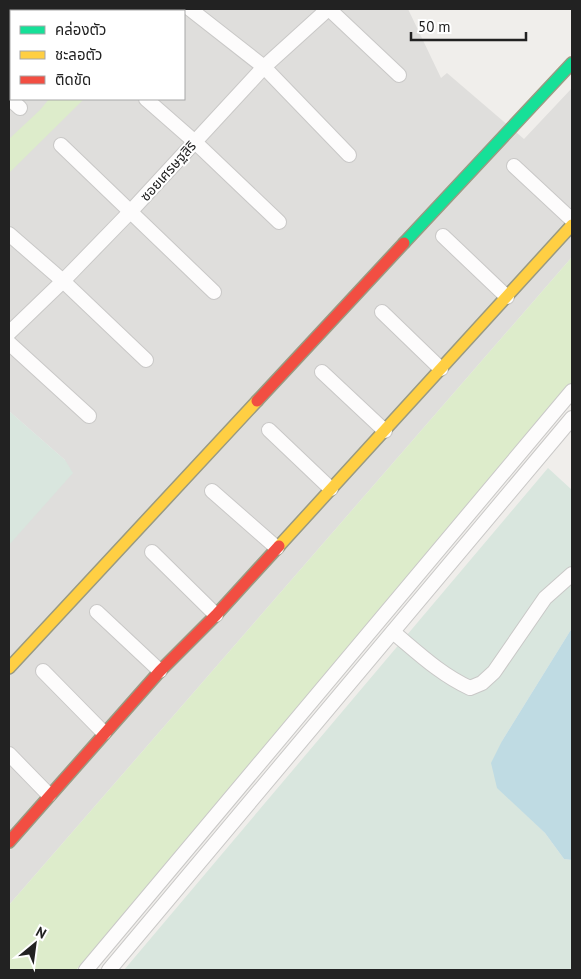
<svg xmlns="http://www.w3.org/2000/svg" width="581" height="979" font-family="'PT Sans','Noto Sans Thai',sans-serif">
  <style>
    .residential { fill: #dfdedc; fill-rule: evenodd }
    .grass { fill: #ddeccb }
    .wetland { fill: #d9e6de }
    .water { fill: #bfdbe3 }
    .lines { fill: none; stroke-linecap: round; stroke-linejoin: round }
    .street-casing { stroke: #c9c8c7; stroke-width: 16 }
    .fast-casing { stroke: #999a82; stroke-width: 14 }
    .slow-casing { stroke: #999a82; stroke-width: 14 }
    .jam-casing { stroke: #999a82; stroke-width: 14 }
    .street { stroke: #fdfcfc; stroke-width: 14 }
    .fast { stroke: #16e098; stroke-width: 11 }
    .slow { stroke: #ffcf43; stroke-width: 11 }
    .jam { stroke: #f24e42; stroke-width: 11 }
    .labels { text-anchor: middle; stroke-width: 4; stroke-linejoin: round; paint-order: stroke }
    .street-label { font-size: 14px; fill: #222; stroke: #fff }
  </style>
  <rect width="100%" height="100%" fill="#f0eeeb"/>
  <path class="residential" d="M9,9H408L441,78L447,73L524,139L572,88V257L9,905V525L65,460L9,411ZM11,11H184V99H11Z"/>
  <g class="grass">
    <path d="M121,9H159L157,11H119Z"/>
    <path d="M49,99H84L9,173V139L40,110Z"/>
    <path d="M572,257V383L266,751L76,970H9V905Z"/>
  </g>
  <g class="wetland">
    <path d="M9,411L65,460L73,473L9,545Z"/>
    <path d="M548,468L572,490V628L502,741L498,788L545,833L564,859L572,860V970H124Z"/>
  </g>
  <path class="water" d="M572,628V860L564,859L545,833L497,788L491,763L502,741Z"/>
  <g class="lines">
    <g class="street-casing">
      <g id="street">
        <path d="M50,9L52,11"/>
        <path d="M190,9L264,67L349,155"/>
        <path d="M329,9L399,75"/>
        <path d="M9,98L20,108"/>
        <path d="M146,99L195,142L279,222"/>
        <path d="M61,145L214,292"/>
        <path d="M514,166L572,220"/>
        <path d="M9,234L63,281L146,360"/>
        <path d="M443,236L507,297"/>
        <path d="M382,312L441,369"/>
        <path d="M9,333L63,281L131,211L264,67L328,9"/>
        <path d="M9,343L89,416"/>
        <path d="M322,372L385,431"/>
        <path d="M269,430L331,489"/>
        <path d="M212,491L277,548"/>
        <path d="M152,552L216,615"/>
        <path d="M97,612L160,671"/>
        <path d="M393,632C417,652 441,675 470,688L482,683L494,672L545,598L572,574"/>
        <path d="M43,671L104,733"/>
        <path d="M9,754L49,795"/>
        <path d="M86,970L572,391"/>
        <path d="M109,970L572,418"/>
      </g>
    </g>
    <g class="fast-casing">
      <path id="fast" d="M404,243L572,63"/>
    </g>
    <g class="slow-casing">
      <g id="slow">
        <path d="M279,546L572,225"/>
        <path d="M9,668L257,401"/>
      </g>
    </g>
    <g class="jam-casing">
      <g id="jam">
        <path d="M257,401L404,243"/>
        <path d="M9,842L160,671L216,615L279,546"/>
      </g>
    </g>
    <use href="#street" class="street"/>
    <use href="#fast" class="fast"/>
    <use href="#slow" class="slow"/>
    <use href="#jam" class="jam"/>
  </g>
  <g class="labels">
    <g class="street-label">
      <text transform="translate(168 171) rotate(-48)" y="5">ซอยเศรษฐสิริ</text>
    </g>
  </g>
  <rect width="581" height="979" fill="none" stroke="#222222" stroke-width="20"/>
  <rect x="10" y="10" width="175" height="90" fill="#ffffff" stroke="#a7a7a7"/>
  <rect x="20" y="26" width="25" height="8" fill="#16e098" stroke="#a7a7a7"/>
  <text x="55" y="35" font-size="15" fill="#222222">คล่องตัว</text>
  <rect x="20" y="51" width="25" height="8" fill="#ffcf43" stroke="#a7a7a7"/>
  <text x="55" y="60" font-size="15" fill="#222222">ชะลอตัว</text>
  <rect x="20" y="76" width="25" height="8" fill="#f24e42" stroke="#a7a7a7"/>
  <text x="55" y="85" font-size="15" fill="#222222">ติดขัด</text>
  <g transform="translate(35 944) rotate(29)" stroke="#ffffff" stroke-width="4" paint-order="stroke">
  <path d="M0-4L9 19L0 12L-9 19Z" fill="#222222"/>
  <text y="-8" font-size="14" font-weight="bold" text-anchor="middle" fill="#222222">N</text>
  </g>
  <path d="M411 32v8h115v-8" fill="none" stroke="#222222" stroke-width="2.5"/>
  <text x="418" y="32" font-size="15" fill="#222222" stroke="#ffffff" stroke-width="4" paint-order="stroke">50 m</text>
</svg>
